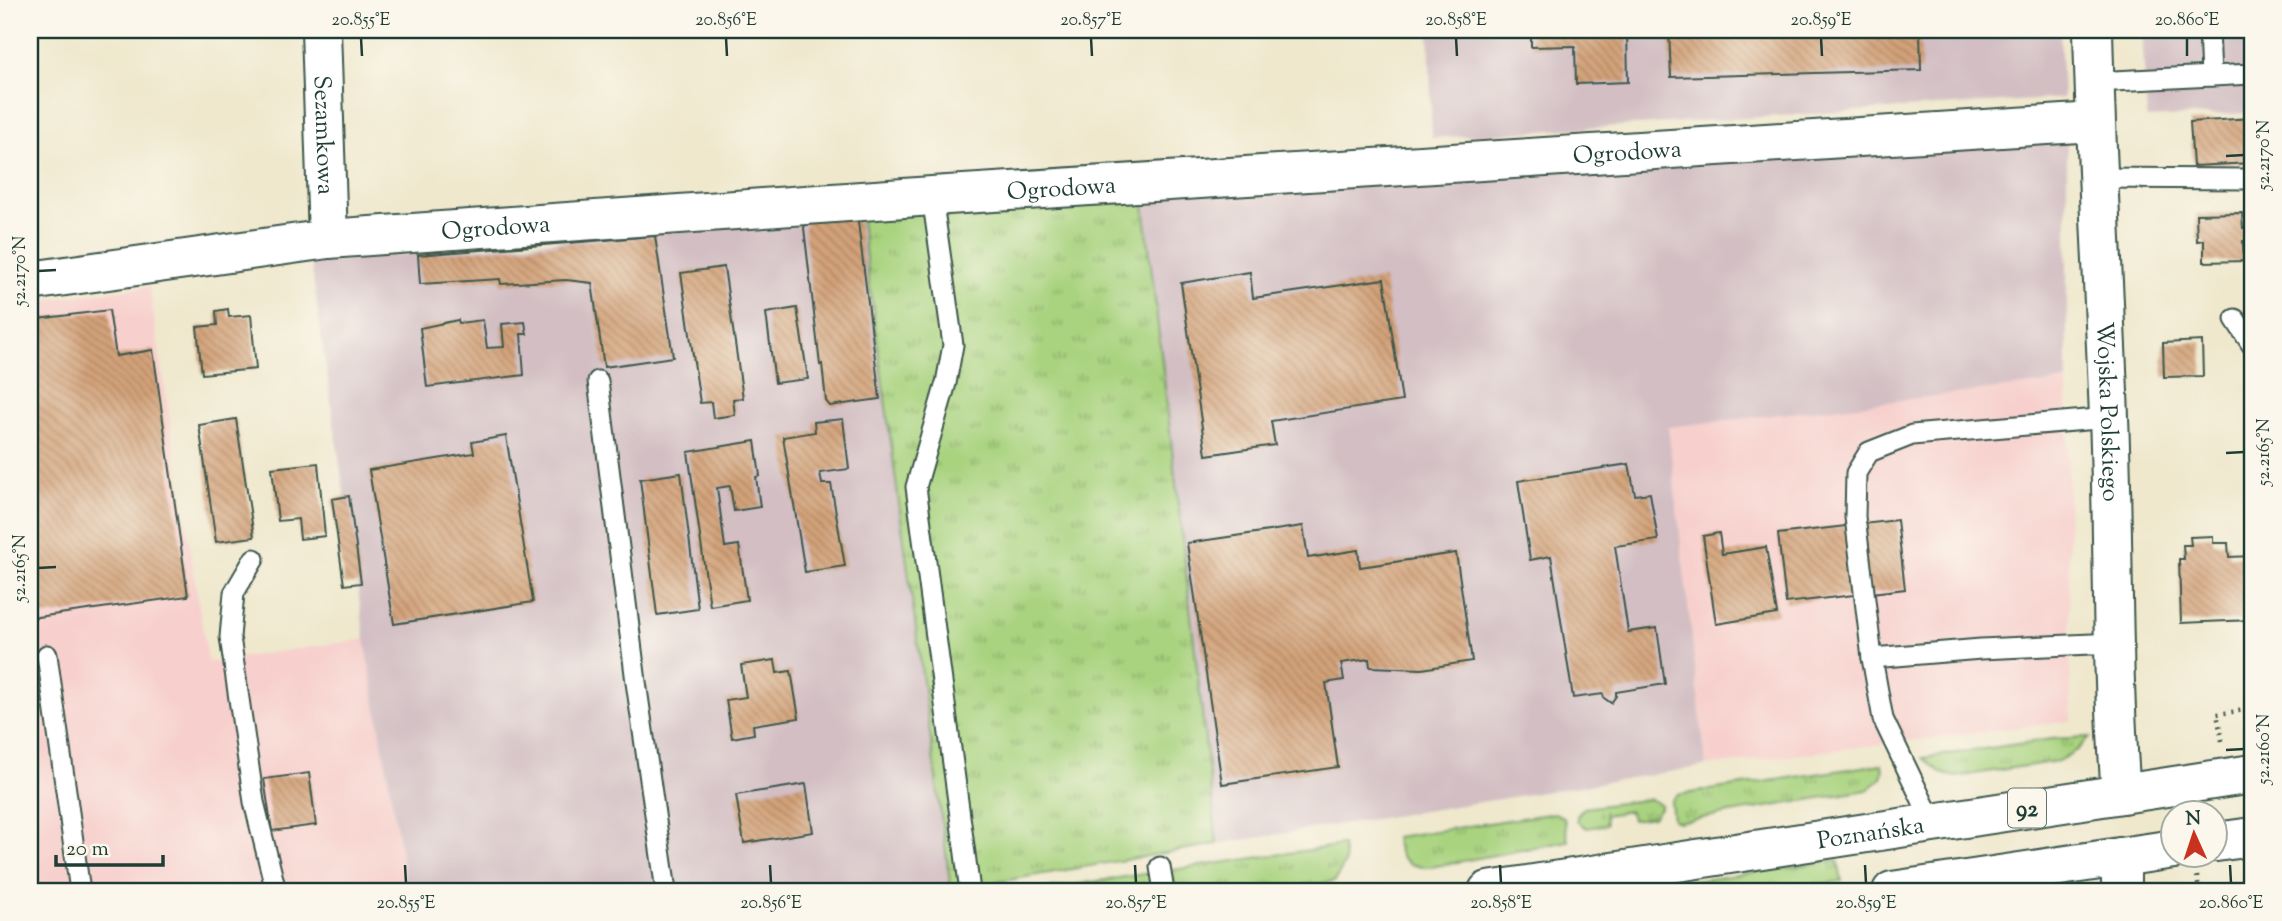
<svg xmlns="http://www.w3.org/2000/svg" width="2282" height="921" font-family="'Sorts Mill Goudy',serif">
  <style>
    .built { fill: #f7d0cd }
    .industrial { fill: #d2bec3 }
    .grass { fill: url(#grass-tufts); stroke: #64885a; stroke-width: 2 }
    .building { fill: url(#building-back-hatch) }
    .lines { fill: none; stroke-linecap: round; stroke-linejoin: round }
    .service-casing { stroke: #3e574b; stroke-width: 23 }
    .minor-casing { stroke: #3e574b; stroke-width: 42 }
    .tertiary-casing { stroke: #3e574b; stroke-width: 42 }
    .primary-casing { stroke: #3e574b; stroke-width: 42 }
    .path { stroke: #3e574b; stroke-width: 4.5; stroke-dasharray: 2 5; stroke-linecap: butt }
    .service { stroke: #fff; stroke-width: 19 }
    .minor { stroke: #fff; stroke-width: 38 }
    .tertiary { stroke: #fff; stroke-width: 38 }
    .primary { stroke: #fff; stroke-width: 38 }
    .ticks { fill: none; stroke: #1f3d34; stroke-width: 2.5 }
    .labels { text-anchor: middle; stroke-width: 5; stroke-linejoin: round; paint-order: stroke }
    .shield { fill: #fbf7ec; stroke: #61756b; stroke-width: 2 }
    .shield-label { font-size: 23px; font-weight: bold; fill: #1f3d34 }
    .street-label { font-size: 24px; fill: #1f3d34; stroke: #fbf7ec }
    .neatline { fill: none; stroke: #1f3d34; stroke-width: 2.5 }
    .ticks-label { font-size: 18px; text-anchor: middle; fill: #1f3d34 }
  </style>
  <defs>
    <pattern id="grass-tufts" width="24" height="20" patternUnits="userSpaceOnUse" patternTransform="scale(1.75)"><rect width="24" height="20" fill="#a9d37f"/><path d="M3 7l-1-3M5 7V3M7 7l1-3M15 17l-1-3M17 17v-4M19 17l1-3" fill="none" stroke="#89ac69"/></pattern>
    <pattern id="building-back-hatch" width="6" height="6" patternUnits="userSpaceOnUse" patternTransform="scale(1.75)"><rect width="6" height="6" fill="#d3a279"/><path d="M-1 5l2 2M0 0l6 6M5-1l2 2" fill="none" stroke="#ab8564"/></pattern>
  </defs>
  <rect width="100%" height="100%" fill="#fbf7ec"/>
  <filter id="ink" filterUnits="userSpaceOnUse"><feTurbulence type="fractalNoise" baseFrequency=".0143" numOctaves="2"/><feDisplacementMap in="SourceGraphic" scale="14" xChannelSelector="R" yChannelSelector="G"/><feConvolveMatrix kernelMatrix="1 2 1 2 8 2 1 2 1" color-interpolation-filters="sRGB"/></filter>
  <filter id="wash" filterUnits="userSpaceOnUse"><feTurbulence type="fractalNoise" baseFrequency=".00686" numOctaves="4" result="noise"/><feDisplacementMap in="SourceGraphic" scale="28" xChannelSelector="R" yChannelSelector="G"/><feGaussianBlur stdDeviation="1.57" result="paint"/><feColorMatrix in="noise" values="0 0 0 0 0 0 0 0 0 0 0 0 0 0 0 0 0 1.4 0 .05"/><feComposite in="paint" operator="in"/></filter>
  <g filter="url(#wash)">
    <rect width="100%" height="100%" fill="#efe8cd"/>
    <g class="built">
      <path d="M149,286L208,662L365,639L407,891H30V302Z"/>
      <path d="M2067,381L2071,721L1706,766L1668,426Z"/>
    </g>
    <g class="industrial">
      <path d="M1429,30H2060L2063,98L1432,138Z"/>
      <path d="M2142,30H2252V113L2147,118Z"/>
      <path d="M2067,141V381L1668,427L1706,766L1217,844L1143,195Z"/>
      <path d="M860,213L951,890L407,891L365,639L311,263Z"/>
    </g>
    <g class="grass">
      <path d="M1143,195L1217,844L951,890L860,213Z"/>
      <path d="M2090,737L2077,750L2058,761L1955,777L1941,773L1923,758L2051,739Z"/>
      <path d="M1882,764C1885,778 1877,783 1867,790L1678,822L1673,820L1671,802L1677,795Z"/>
      <path d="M1650,799L1660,804V808L1653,817L1632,820L1630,811L1605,815L1606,825L1587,828L1577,821V816L1584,808Z"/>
      <path d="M1555,813L1564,818L1568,841L1431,867C1409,868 1398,860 1395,837Z"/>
      <path d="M1343,845L1345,862L1335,881L1270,891H1175L1172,870Z"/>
      <path d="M1838,860L1842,881L1773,891H1627Z"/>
      <path d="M1151,873L1153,891H1034Z"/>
    </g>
    <g id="blocks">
      <g class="building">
        <path d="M1531,30H1627L1628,82L1576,84L1575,46L1531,47Z"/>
        <path d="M1669,30H1920L1921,70L1671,77Z"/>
        <path d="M2252,118V163L2193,166L2190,122Z"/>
        <path d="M2242,213L2243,228H2252V241H2243L2244,261L2204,262V240L2197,241L2196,214Z"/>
        <path d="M857,214L880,399L830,406L826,401L822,364L820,365L804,228L807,220Z"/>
        <path d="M655,236L673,357L604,367L592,283L566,280L501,284L500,279L420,284L418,255Z"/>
        <path d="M724,267L743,398L733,399L735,415L713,418L711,402L700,403L681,273Z"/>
        <path d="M1250,272L1253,298L1384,279L1402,401L1271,421L1275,445L1206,455L1181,283Z"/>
        <path d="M797,308L808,379L775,383L766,313Z"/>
        <path d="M228,309L229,317L251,315L256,369L202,374L197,327L217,325L216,311Z"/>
        <path d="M109,310L116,356L153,350L188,596L30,618V320Z"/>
        <path d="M458,320L459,323L483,320L487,348L504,347L502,324L525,322L527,334H521L524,375L427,387L420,328Z"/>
        <path d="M2202,341L2203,376L2164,377L2163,343Z"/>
        <path d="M236,419L254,537L216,542L199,425Z"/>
        <path d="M843,419L849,469L820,473L822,484H831L845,566L805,572L783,437L815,432L814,422Z"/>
        <path d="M506,436L533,602L394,624L369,470L474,453L472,442Z"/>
        <path d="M755,441L760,476L756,477L760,507L734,511L730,486L717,488L725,547L739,545L747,600L710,606L688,452Z"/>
        <path d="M318,463L325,536L300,539L298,519L278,521L272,468Z"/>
        <path d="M1629,464L1635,495L1650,493L1658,540L1615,546L1628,632L1657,628L1665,684L1616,692V696L1611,703L1604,698L1603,694L1573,698L1551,556L1530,560L1518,481Z"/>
        <path d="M681,473L698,609L657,615L640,479Z"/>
        <path d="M349,496L361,583L344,585L332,499Z"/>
        <path d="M1897,520L1905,589L1786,603L1778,534Z"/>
        <path d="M1303,526L1308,558L1358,550L1360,567L1456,553L1472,661L1422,669L1370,667L1369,659L1341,663L1344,680L1326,683L1338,767L1222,784L1187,543Z"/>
        <path d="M1719,533L1722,554L1766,547L1777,614L1716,624L1703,536Z"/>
        <path d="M2213,536V543H2228L2229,557L2252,556V620L2181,623L2179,559H2184L2183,545H2191L2190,537Z"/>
        <path d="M775,660L777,673L791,671L799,718L753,725L754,734L732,738L726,700L746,697L741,665Z"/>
        <path d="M309,773L316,825L272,831L264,779Z"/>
        <path d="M806,784L813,832L744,843L736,795Z"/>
      </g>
    </g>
  </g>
  <g filter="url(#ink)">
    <use href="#blocks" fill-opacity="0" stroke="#3e574b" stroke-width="2"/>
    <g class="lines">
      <g class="service-casing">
        <g id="service">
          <path d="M2209,30L2211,76"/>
          <path d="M2094,82L2252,74"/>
          <path d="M2097,178L2246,179"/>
          <path d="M932,196L953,345L946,383L916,487L970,891"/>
          <path d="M2235,319L2252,345"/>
          <path d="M598,381L636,682L666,891"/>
          <path d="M254,559L234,593L230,637L254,802L276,891"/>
          <path d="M47,655L80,891"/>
          <path d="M1872,658L1981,649L2115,643"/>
          <path d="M1933,823L1883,719L1872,658L1855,517L1856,473L1869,452L1912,435L2109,418"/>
          <path d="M1160,867L1164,891"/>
        </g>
      </g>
      <g class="minor-casing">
        <g id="minor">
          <path id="s1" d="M321,30L328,239"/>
          <path id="s2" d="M30,281L328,239L932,196L2095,122"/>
          <path d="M2121,891V857"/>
        </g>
      </g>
      <g class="tertiary-casing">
        <g id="tertiary">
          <path id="s3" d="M2093,30C2096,159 2104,288 2109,417C2114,543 2111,669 2121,794"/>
        </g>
      </g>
      <g class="primary-casing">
        <g id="primary">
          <path d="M2216,842L2252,837"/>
          <path id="s4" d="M1488,891L2252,774"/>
          <path d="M1892,891L2174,849"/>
        </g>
      </g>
      <g class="path">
        <path d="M2222,741L2217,714L2252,709"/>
        <path d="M2197,876L2199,891"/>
      </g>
      <use href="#service" class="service"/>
      <use href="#minor" class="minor"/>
      <use href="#tertiary" class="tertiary"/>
      <use href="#primary" class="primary"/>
    </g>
  </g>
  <path class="ticks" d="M361,38L362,56M726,38L727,56M1091,38L1092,56M1456,38L1457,56M1821,38L1822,56M2187,38V56M2226,156L2244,155M38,271L56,270M2226,453L2244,452M38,568L56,567M2226,750L2244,749M405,865L406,883M770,865L771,883M1135,865L1136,883M1500,865L1501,883M1865,865L1866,883M2230,865L2231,883"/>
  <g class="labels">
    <rect class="shield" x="2008" y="788.5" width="38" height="39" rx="5"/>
    <g class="shield-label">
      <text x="2027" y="816">92</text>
    </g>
    <g class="street-label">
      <text dy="8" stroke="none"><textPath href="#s1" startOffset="105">Sezamkowa</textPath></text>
      <text dy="8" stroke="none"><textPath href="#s2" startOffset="1603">Ogrodowa</textPath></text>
      <text dy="8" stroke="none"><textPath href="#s2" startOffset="1036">Ogrodowa</textPath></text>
      <text dy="8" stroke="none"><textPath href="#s2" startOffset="469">Ogrodowa</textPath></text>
      <text dy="8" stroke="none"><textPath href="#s3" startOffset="382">Wojska Polskiego</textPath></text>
      <text dy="8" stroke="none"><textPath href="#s4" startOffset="387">Poznańska</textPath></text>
    </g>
  </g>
  <rect width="2282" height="921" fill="none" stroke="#fbf7ec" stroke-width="77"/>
  <g transform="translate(2194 834) rotate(357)"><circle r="33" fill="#fbf7ec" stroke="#a3ada2" stroke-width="2"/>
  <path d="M0-5L12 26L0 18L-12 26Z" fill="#c8321e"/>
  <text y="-10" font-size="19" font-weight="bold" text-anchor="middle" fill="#1f3d34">N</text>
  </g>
  <path d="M56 855v10h107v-10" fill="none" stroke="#1f3d34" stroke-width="3.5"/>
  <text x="66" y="855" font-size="21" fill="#1f3d34" stroke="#fbf7ec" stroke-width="5" paint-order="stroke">20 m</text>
  <rect x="38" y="38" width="2206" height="845" class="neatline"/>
  <g class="ticks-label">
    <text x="361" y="25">20.855°E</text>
    <text x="726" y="25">20.856°E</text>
    <text x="1091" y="25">20.857°E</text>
    <text x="1456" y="25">20.858°E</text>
    <text x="1821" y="25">20.859°E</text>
    <text x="2187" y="25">20.860°E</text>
    <text transform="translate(2263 155) rotate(-90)" y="6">52.2170°N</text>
    <text transform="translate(19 271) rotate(-90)" y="6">52.2170°N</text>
    <text transform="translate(2263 452) rotate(-90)" y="6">52.2165°N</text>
    <text transform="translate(19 568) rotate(-90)" y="6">52.2165°N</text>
    <text transform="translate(2263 749) rotate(-90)" y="6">52.2160°N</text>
    <text x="406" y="908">20.855°E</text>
    <text x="771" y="908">20.856°E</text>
    <text x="1136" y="908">20.857°E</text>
    <text x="1501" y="908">20.858°E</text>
    <text x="1866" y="908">20.859°E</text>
    <text x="2231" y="908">20.860°E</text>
  </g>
</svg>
